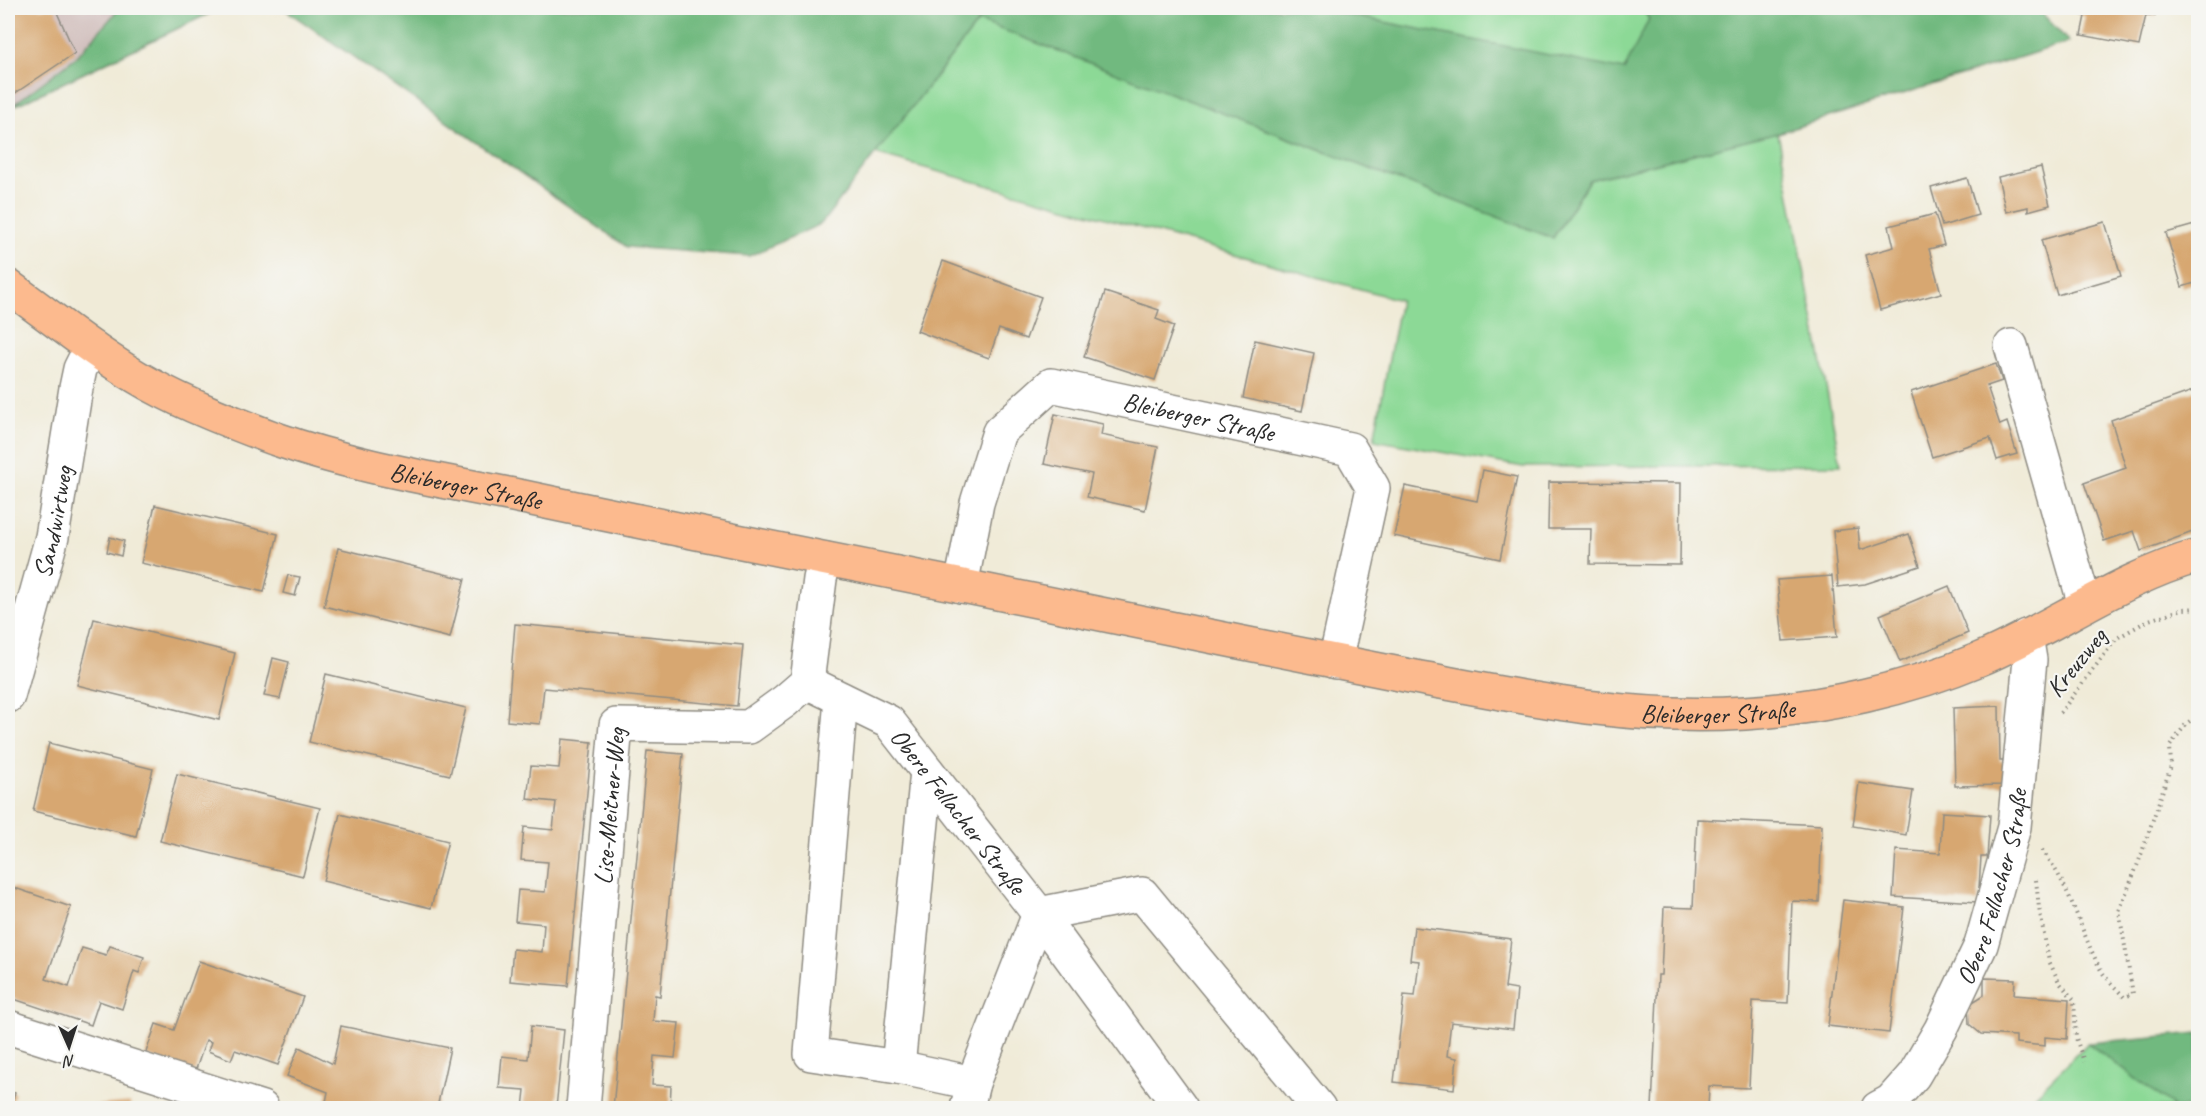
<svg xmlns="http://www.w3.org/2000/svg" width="2206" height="1116" font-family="Caveat,sans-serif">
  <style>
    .industrial { fill: #d1bfbd }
    .green { fill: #8cd996; stroke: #5c8260; stroke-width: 1.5 }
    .forest { fill: #71b97f; stroke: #4e7255; stroke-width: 1.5 }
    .building { fill: #d7a771 }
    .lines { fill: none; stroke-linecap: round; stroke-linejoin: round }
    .minor-casing { stroke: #8e8b82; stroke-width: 36 }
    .major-casing { stroke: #8e8b82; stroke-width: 36 }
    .path { stroke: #8e8b82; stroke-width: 4; stroke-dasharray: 1.5 4.5; stroke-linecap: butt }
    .minor { stroke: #fff; stroke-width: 33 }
    .major { stroke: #fcba8e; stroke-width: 33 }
    .labels { text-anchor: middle; stroke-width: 4.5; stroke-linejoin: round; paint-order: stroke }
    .street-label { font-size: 26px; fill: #2b2b2b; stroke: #f6f6f2 }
  </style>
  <rect width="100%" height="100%" fill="#f6f6f2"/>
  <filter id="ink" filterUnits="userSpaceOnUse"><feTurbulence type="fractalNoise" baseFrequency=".0167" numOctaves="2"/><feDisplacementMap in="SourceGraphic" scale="12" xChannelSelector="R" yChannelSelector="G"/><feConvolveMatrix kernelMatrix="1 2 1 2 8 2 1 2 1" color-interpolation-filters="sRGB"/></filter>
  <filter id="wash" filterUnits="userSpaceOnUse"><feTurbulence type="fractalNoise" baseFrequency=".008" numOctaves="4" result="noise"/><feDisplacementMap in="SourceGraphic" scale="24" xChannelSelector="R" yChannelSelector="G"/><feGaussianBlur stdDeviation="1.35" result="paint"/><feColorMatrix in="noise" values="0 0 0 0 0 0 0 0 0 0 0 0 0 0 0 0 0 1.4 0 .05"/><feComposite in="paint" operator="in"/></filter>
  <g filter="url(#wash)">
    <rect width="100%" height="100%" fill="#f0ebd8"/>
    <path class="industrial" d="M8,8H120L76,57L8,109Z"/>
    <g class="green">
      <path d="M1314,8H1642L1649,19L1625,71Z"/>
      <path d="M979,21L1553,238L1589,180L1778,133L1841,465L1523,467L1374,440L1400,300L875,154Z"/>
      <path d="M2088,1043L2171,1105L2173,1108H2022Z"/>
    </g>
    <g class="forest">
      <path d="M120,8H221L8,109L76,57Z"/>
      <path d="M283,8H1314L1624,70L1649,19L1642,8H2037L2069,42L1778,133L1589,180L1553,238L979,21L821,224L749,256L627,247Z"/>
      <path d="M2198,1033V1108H2173L2171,1105L2088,1043Z"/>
    </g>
    <g id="blocks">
      <g class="building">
        <path d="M8,8H55L75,53L14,94L8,81Z"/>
        <path d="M2078,8H2157L2155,16L2146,15L2139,46L2081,35L2085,16L2080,15Z"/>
        <path d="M2041,167L2050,205L2028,211V207L2006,212L1998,177Z"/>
        <path d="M1967,178L1978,215L1942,226L1931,188Z"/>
        <path d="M1935,214L1944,245L1929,249L1941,293L1880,310L1865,255L1894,247L1889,226Z"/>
        <path d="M2105,222L2121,276L2057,295L2041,240Z"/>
        <path d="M2198,224V282L2182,287L2166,233Z"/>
        <path d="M943,261L1041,297L1026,339L999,329L989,358L917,331Z"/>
        <path d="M1105,292L1159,310L1156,319L1174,326L1155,380L1084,357Z"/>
        <path d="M1255,340L1314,353L1302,411L1243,398Z"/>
        <path d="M1996,364L2002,381L1987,386L2000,425L2007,422L2017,454L1997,460L1990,438L1932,457L1911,392Z"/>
        <path d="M2198,389V530L2141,551L2134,531L2104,541L2084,483L2126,468L2111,420Z"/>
        <path d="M1055,414L1103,424L1101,435L1158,447L1145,510L1087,497L1092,474L1044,464Z"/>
        <path d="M1483,470L1517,477L1500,559L1394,536L1405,486L1477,501Z"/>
        <path d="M1549,482L1681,483L1680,565L1590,564L1591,529H1548Z"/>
        <path d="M155,505L278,534L264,592L141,563Z"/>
        <path d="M1858,528L1860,550L1909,534L1920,566L1865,584L1838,587L1833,531Z"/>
        <path d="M110,537L124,541L121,556L107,552Z"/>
        <path d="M338,548L465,579L450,638L324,606Z"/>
        <path d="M288,575L300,577L295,596L283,593Z"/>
        <path d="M1832,576L1837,637L1783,641L1777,580Z"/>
        <path d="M1949,586L1968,633L1900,662L1880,615Z"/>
        <path d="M94,619L235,653L219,720L77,685Z"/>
        <path d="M515,624L743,645L737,706L544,688L540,724L507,721Z"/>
        <path d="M273,658L289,662L280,699L264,696Z"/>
        <path d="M326,674L466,708L450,775L309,742Z"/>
        <path d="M1999,706L2000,761H2006V785L1955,786L1953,708Z"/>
        <path d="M562,739L592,742L568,986L510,981L513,949L542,952L544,924L515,921L518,890L545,892L548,862L521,860L524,827L553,830L556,802L527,799L531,766L559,768Z"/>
        <path d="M49,743L153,769L136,836L33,811Z"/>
        <path d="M647,751L683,754L660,996L655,995L653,1021L679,1023L675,1058L654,1056L652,1085L671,1086L670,1108H613Z"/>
        <path d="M177,774L320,808L303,876L160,841Z"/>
        <path d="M1859,783L1913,791L1906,835L1853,826Z"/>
        <path d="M1942,812L1990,815L1987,857H1981L1978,902L1893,897L1896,850L1940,853Z"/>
        <path d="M340,814L448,841L431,908L323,881Z"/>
        <path d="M1697,819L1822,825L1819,902L1792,901L1788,1003L1753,1001L1749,1088L1709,1086L1708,1108H1652L1658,975H1661L1664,907L1693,908Z"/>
        <path d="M12,887L71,907L46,979L69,987L82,948L106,955L110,946L144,957L139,973L134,971L122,1009L99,1001L91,1025L8,997V901Z"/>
        <path d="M1843,900L1904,907L1889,1033L1828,1026Z"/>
        <path d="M1414,927L1511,939L1505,988L1517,990L1513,1029L1451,1022L1447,1056L1457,1058L1454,1089L1394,1082L1404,995L1415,996L1419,961L1410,960Z"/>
        <path d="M199,961L303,997L278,1065L235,1050L231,1060L208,1051L211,1042L206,1040L195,1072L145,1055L156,1024L174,1030Z"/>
        <path d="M1984,978L2015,979L2014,995L2069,999L2067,1039L2045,1037V1046L2016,1043V1036L1981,1034L1969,1024L1968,1005L1984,995Z"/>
        <path d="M341,1026L450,1048L437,1108L325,1107L328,1092L287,1076L299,1047L333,1064Z"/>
        <path d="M531,1026L564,1030L556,1108H523L525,1090L499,1088L502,1056L528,1059Z"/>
        <path d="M8,1091L15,1093L10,1108H8Z"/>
        <path d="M130,1102L131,1108H79V1107Z"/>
      </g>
    </g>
  </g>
  <g filter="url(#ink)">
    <use href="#blocks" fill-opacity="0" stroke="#8e8b82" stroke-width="1.5"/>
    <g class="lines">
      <g class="minor-casing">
        <g id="minor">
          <path d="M2011,346L2085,605"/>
          <path id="s1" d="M961,586L977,503L999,432L1051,385L1350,449L1373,488L1335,662"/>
          <path id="s2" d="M807,682L889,722L1039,914L1181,1108"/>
          <path id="s3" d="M8,696L52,537L76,388L80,369L91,347"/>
          <path d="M841,699L811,1054L898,1067L973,1083"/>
          <path d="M8,1027L262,1108"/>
          <path d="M898,1067L927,771"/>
          <path id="s4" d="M583,1108L616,725L749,727L785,701L807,682L820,579L825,559"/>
          <path d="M967,1108L973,1083L1039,914L1142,894L1319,1108"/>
          <path id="s5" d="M1878,1108L1891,1101L1914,1075L1941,1029L1981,945L2014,827L2030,660L2026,636"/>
        </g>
      </g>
      <g class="major-casing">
        <g id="major">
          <path id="s6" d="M8,286C54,319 99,356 149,384C189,406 234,423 276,439C355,467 440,480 523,497C669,528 816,557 963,586C1114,616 1264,648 1415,677C1527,698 1630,721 1745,713C1823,708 1909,689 1980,659C2055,627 2120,578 2198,556"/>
        </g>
      </g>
      <g class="path">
        <path d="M2060,713L2117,638L2149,620L2183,609L2198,608"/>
        <path d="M2042,850C2073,890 2079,930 2102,972C2108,981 2117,989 2124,997L2133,994L2119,911L2139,861L2171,766L2170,746L2186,724L2198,715"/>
        <path d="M2036,880L2039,908L2049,961L2059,982L2074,1000L2076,1038L2084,1062"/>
      </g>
      <use href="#minor" class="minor"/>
      <use href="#major" class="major"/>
    </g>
  </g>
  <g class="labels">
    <g class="street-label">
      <text dy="9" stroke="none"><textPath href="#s1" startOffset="380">Bleiberger Straße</textPath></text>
      <text dy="9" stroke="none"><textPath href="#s6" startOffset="506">Bleiberger Straße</textPath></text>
      <text dy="9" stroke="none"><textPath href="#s3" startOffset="180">Sandwirtweg</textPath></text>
      <text transform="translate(2076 662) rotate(-51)" y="9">Kreuzweg</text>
      <text dy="9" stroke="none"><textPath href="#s6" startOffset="1780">Bleiberger Straße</textPath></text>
      <text dy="9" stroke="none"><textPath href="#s4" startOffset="303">Lise-Meitner-Weg</textPath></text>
      <text dy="9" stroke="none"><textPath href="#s2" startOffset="204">Obere Fellacher Straße</textPath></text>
      <text dy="9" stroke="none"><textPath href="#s5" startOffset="255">Obere Fellacher Straße</textPath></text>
    </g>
  </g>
  <rect width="2206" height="1116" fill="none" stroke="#f6f6f2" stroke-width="30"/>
  <g transform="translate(69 1047) rotate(177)" stroke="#f6f6f2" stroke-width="4.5" paint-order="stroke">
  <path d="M0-4.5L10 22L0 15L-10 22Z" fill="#2b2b2b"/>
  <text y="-9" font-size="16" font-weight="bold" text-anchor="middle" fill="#2b2b2b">N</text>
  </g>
</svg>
